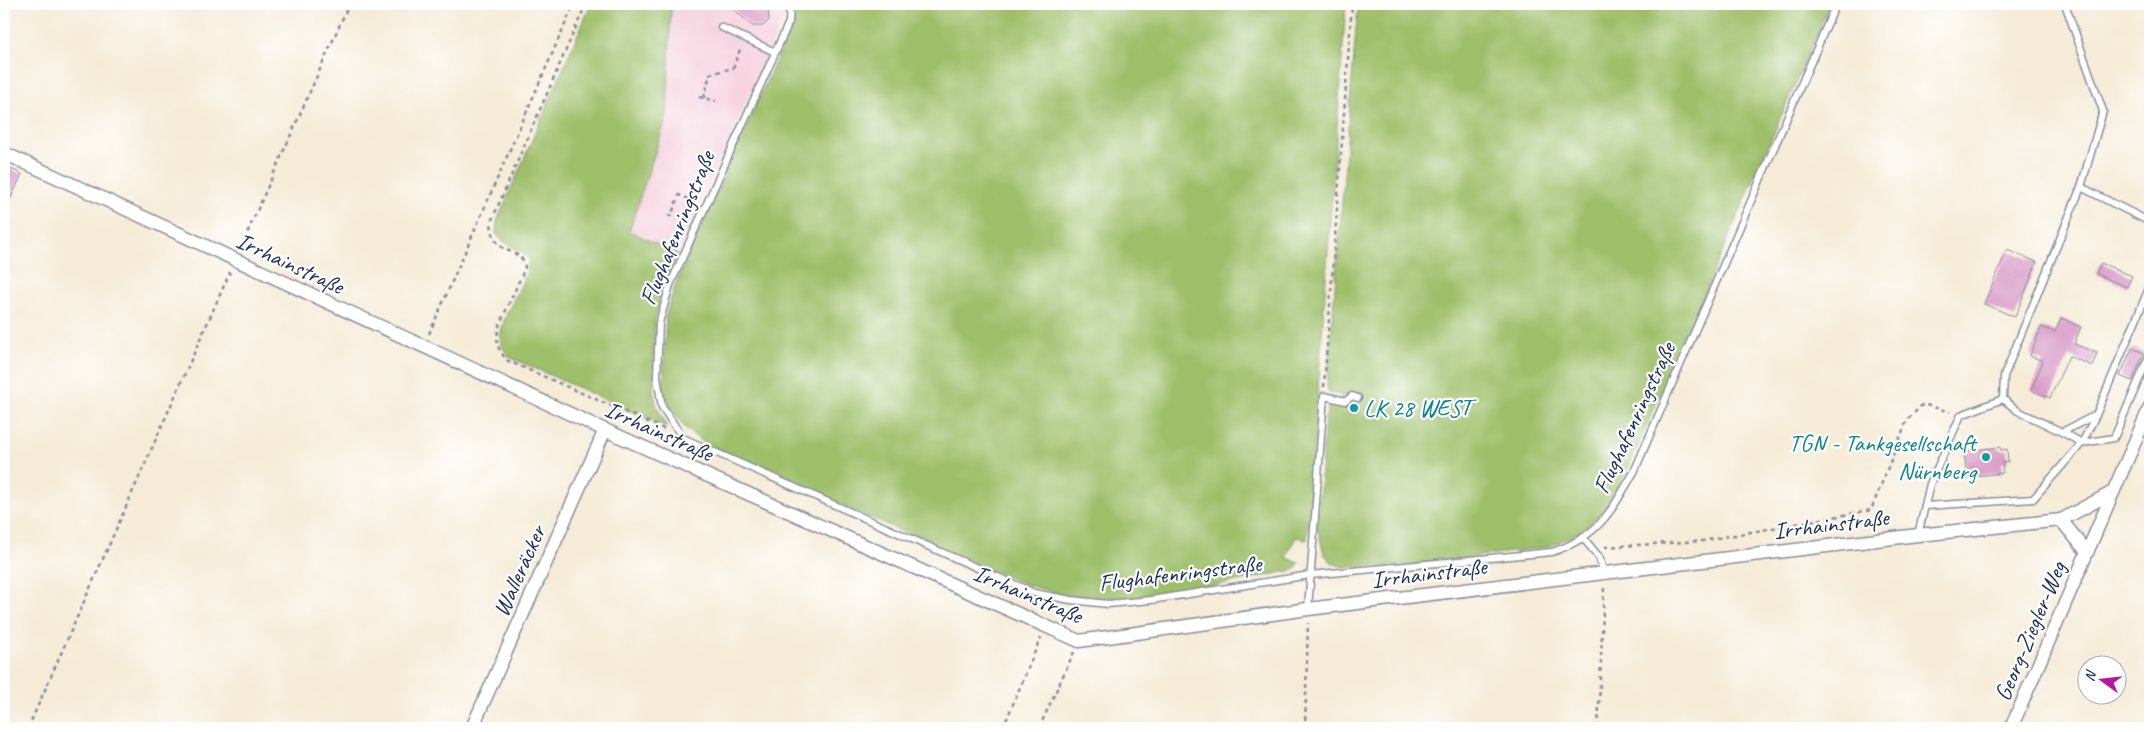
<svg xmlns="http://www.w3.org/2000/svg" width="2154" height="732" font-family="Caveat,sans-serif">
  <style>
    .built { fill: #f5cfdc }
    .green { fill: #9ebf69; stroke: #5c7764 }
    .building { fill: #d695c4 }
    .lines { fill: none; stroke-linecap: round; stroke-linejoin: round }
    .service-casing { stroke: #888d9a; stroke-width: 9 }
    .minor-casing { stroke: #888d9a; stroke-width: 15 }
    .path { stroke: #888d9a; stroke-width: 2.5; stroke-dasharray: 4 4; stroke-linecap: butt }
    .service { stroke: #fff; stroke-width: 6 }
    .minor { stroke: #fff; stroke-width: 12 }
    .culture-dot { fill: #0f9aa8; stroke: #fff; stroke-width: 2 }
    .labels { text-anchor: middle; stroke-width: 4.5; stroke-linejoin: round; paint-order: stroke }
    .street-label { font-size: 24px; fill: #1b2f5e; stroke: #fff }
    .culture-label { font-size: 24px; fill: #0d838f; stroke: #fff; text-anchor: start }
  </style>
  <rect width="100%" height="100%" fill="#fff"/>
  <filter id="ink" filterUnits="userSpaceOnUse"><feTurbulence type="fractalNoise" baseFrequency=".02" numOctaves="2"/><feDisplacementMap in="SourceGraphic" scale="10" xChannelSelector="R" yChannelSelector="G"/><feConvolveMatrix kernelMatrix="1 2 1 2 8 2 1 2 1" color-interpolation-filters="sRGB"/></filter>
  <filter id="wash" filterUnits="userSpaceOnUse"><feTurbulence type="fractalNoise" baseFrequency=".0096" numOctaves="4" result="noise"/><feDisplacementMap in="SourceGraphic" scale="20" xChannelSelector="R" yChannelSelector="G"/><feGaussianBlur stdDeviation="1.12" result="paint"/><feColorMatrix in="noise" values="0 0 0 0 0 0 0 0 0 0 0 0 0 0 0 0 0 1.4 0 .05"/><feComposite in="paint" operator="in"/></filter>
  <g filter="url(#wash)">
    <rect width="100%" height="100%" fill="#f5ebd6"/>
    <path class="built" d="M675,4H785L783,20L678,254L629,231L667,116L671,11Z"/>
    <g class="green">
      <path d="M591,4H675L671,11L667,116L629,231L678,254L661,294L655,321L653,391L657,407L667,427L509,357C507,353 502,348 501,343C496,319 527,286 529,259C518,248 505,245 496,234L497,221Z"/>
      <path d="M799,4H1346L1307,540L1296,537L1286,557L1299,563L1294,570L1187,591L1131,598H1089L1056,593L1027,585L966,560L706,444L686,429L669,406L663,388L666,314L676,283L794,20Z"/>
      <path d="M1358,4H1830L1627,471L1600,514L1582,531L1549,547L1404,566L1343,567L1332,563L1324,554L1317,526L1325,419L1330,403L1348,406V410L1354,414L1362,396L1349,391L1346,397L1329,392L1327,386Z"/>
    </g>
    <g id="blocks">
      <g class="building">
        <path d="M728,4H763L768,9L769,20L763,26H752Z"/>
        <path d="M4,166L22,174L4,213Z"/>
        <path d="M2007,250L2037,262L2015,317L1984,304Z"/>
        <path d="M2101,263L2132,276L2127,287L2096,274Z"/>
        <path d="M2061,318L2081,327L2074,344L2097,353L2092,366L2069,356L2050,398L2031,390L2043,361L2030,356L2041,327L2055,332Z"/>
        <path d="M2132,348L2144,353L2132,381L2120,376Z"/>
        <path d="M2000,447L2001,450L2007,449L2008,462L2002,463L2003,473L1967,477L1964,451Z"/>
      </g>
    </g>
  </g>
  <g filter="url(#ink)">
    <use href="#blocks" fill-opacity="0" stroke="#888d9a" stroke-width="1"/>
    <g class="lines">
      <g class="service-casing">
        <g id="service">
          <path d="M790,4L789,22L670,285L659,323L657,377L662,407L683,438L1034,593L1071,600L1108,604L1151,600L1310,575L1552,552C1598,537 1611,512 1634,472L1836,4"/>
          <path d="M2065,4L2103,111L2081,187L2004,376L2003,399L2018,411L2062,432L2096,415L2150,286"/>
          <path d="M721,27L775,52"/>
          <path d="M2081,187L2150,222"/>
          <path d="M2062,432L2082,443L2114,438L2150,354"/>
          <path d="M1925,506L2033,499L2082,443L2096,415"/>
          <path d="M1918,535L1930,484L1961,415L2003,399"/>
          <path d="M1584,539L1599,557L1604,573"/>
          <path d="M1308,609L1324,396L1346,401L1352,396L1358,398"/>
        </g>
      </g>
      <g class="minor-casing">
        <g id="minor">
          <path d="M4,153L605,430L1079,641L1308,609L1918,535L2061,520L2113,492"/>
          <path d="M2061,520L2087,552"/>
          <path d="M472,728L605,430"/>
          <path d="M2011,728L2150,407"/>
        </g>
      </g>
      <g class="path">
        <path d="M586,4L491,222C494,262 522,243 525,268L498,328L497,345L506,360L664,429"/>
        <path d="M699,97L716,101"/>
        <path d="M704,98L710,74L733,68L741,47"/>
        <path d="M668,215L671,216L679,195L696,202"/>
        <path d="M241,247L349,4"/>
        <path d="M429,334L574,4"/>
        <path d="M1324,387L1352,4"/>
        <path d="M1605,547L1702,541L1871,510L1907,420L1923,404L1950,412"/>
        <path d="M28,728L230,272"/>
        <path d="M1003,728L1041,637"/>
        <path d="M1039,728L1074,652"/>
        <path d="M1305,728L1308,623"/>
        <path d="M1598,728L1604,587"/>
      </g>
      <use href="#service" class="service"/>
      <use href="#minor" class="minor"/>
    </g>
  </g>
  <g class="culture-dot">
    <circle cx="1354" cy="408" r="5"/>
    <circle cx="1986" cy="457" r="5"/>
  </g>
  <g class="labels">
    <g class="street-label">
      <text transform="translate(677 228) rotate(-68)" y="8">Flughafenringstraße</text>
      <text transform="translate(290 263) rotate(25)" y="8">Irrhainstraße</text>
      <text transform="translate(1634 418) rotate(-65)" y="8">Flughafenringstraße</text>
      <text transform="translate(659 431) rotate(24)" y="8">Irrhainstraße</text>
      <text transform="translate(1831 524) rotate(-7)" y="8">Irrhainstraße</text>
      <text transform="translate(519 571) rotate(-66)" y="8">Walleräcker</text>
      <text transform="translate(1180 573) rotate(-7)" y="8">Flughafenringstraße</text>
      <text transform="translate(1429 573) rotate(-7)" y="8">Irrhainstraße</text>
      <text transform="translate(1028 594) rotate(23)" y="8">Irrhainstraße</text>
      <text transform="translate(2030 631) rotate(-67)" y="8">Georg-Ziegler-Weg</text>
    </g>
    <g class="culture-label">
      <text x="1364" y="416">LK 28 WEST</text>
      <text x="1976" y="451" text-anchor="end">TGN - Tankgesellschaft<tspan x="1976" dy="28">Nürnberg</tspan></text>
    </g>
  </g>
  <rect width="2154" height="732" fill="none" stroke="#fff" stroke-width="20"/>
  <g transform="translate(2102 680) rotate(285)"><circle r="24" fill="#ffffff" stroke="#a4acbf"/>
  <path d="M0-4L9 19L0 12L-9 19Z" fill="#b5179e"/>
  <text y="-8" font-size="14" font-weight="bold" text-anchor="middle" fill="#1b2f5e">N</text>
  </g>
</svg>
